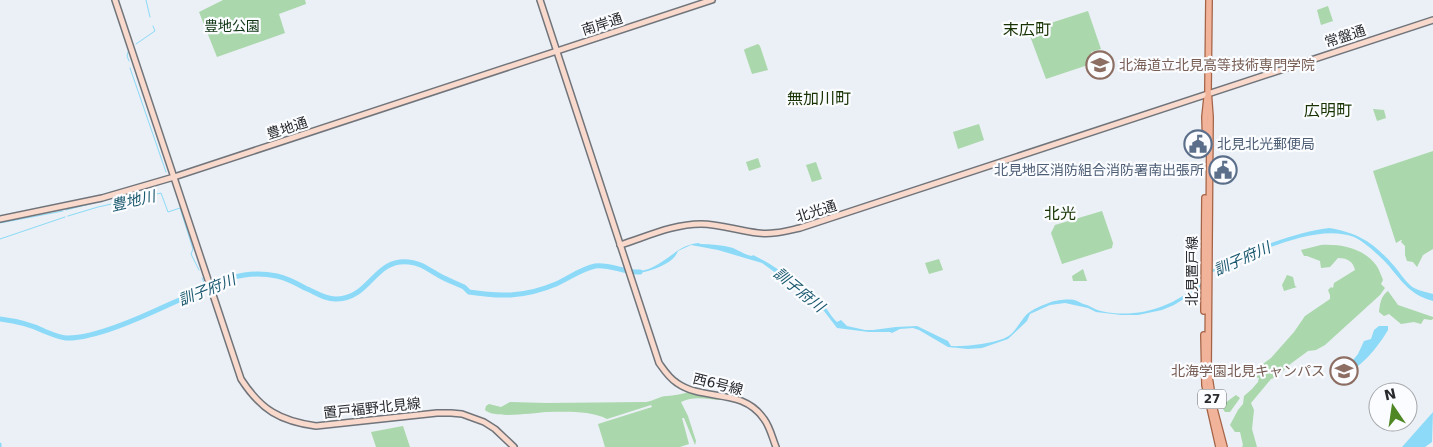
<svg xmlns="http://www.w3.org/2000/svg" width="1433" height="447" font-family="'DejaVu Sans','Noto Sans JP',sans-serif">
  <style>
    .green { fill: #aad7ab }
    .water { fill: #8cdaf8 }
    .lines { fill: none; stroke-linecap: round; stroke-linejoin: round }
    .stream { stroke: #8cdaf8; stroke-width: 1 }
    .canal { stroke: #8cdaf8; stroke-width: 3 }
    .river { stroke: #8cdaf8; stroke-width: 5 }
    .secondary-casing { stroke: #71757b; stroke-width: 8 }
    .primary-casing { stroke: #a46347; stroke-width: 8 }
    .secondary { stroke: #f8d9cc; stroke-width: 5 }
    .primary { stroke: #f1b399; stroke-width: 5.5 }
    .labels { text-anchor: middle; stroke-width: 4.5; stroke-linejoin: round; paint-order: stroke }
    .shield { fill: #fafcff; stroke: #67696b; stroke-width: 1 }
    .shield-label { font-size: 12px; font-weight: bold; fill: #282a2c }
    .street-label { font-size: 14px; fill: #282a2c; stroke: #fafcff }
    .park-label { font-size: 14px; fill: #0f3413; stroke: #fafcff }
    .education-label { font-size: 14px; fill: #785e54; stroke: #fafcff; text-anchor: start }
    .service-label { font-size: 14px; fill: #4e5e75; stroke: #fafcff; text-anchor: start }
    .water-label { font-size: 15px; font-style: italic; fill: #1a586e; stroke: #fafcff }
    .quarter-label { font-size: 16px; fill: #173302; stroke: #fafcff }
  </style>
  <rect width="100%" height="100%" fill="#eaf0f5"/>
  <g class="green">
    <path d="M223,0H305L306,4L279,14L285,33L217,57L199,12Z"/>
    <path d="M1328,6L1333,21L1321,25L1317,10Z"/>
    <path d="M1088,11L1101,49L1091,52L1094,63L1046,79L1030,36L1035,28Z"/>
    <path d="M758,44L760,46L768,70L752,74L744,50L745,49Z"/>
    <path d="M1373,109L1384,110L1386,118L1377,121Z"/>
    <path d="M979,124L984,140L958,149L953,132Z"/>
    <path d="M1433,151V249L1423,255L1417,267L1413,262L1407,261L1405,255V246L1401,242L1402,240H1401L1396,243L1373,171Z"/>
    <path d="M758,158L761,167L749,171L746,162Z"/>
    <path d="M816,162L822,179L812,182L806,165Z"/>
    <path d="M1102,211L1113,243L1112,248L1062,264L1051,233L1055,225Z"/>
    <path d="M1321,245C1341,244 1363,248 1376,265C1379,269 1381,275 1383,280L1381,284L1385,288L1380,295L1325,345L1316,350L1308,351L1289,365L1277,377L1271,379L1251,403L1254,410L1252,429L1257,447H1242L1243,445L1240,432H1235L1230,425L1238,410L1243,404L1244,396L1252,389L1258,382L1259,378L1250,375L1256,369L1271,358L1294,332L1305,316L1330,299V295L1328,290L1331,287L1333,288L1334,283L1355,270C1353,261 1347,258 1338,258L1330,267L1321,268L1320,261L1307,256H1304L1301,250Z"/>
    <path d="M939,259L943,270L929,274L925,263Z"/>
    <path d="M1083,269L1087,281H1073L1072,276Z"/>
    <path d="M1287,275L1293,277L1295,286L1297,287L1284,291L1282,285Z"/>
    <path d="M1388,291L1398,305L1433,317V319L1431,320L1424,319L1421,324L1414,322L1401,324L1389,314L1384,316L1379,312C1380,303 1381,296 1388,291Z"/>
    <path d="M688,392L724,398L722,400C708,400 695,395 681,402L688,416L696,441L695,445L684,418H682L689,444L680,447H605L598,424L652,407L651,405L607,419C589,410 565,412 546,412C533,413 494,419 485,410L486,406L489,404L501,407L510,402L546,403L646,402C653,401 660,396 667,396C675,395 680,395 688,392Z"/>
    <path d="M1236,395L1240,398L1230,412H1225L1223,409L1225,403Z"/>
    <path d="M403,426L410,447H376L371,432Z"/>
  </g>
  <g class="water">
    <path d="M1329,228C1360,233 1375,244 1395,267C1401,274 1406,283 1414,288C1420,291 1427,292 1433,294V301C1411,295 1403,283 1389,266C1381,257 1365,242 1354,237C1321,224 1271,247 1240,259L1236,261L1230,270L1228,268L1212,272L1204,284L1195,292L1174,305L1162,310L1138,315H1121L1096,312L1088,308L1065,303L1050,305L1030,314L1027,321L1008,339L982,348L968,349L948,347L919,330L913,328L900,329L892,333L890,332H869L837,328L824,311L816,304L780,276L762,263L718,250L691,245L678,251C673,265 648,272 634,274V271C641,271 647,270 653,267C670,259 680,244 699,243L700,244C711,244 722,245 733,248C740,251 745,255 752,256L753,255C775,265 804,288 822,304C828,309 831,317 837,322L841,320L847,326L865,330H873L896,327L917,326L948,341L951,346C964,347 1001,343 1010,335C1017,329 1021,320 1027,314C1033,309 1043,305 1051,302C1057,300 1071,298 1077,301C1082,303 1082,304 1087,305C1092,307 1096,310 1101,311C1135,319 1172,308 1197,285C1201,281 1202,276 1206,273C1212,269 1220,268 1226,262L1224,259L1235,258L1240,254C1252,254 1263,246 1274,242C1292,236 1311,230 1329,228Z"/>
    <path d="M1379,326H1388V330C1380,344 1355,378 1338,372L1337,367L1339,365L1352,363L1353,360L1358,354L1364,341L1371,339L1374,330Z"/>
    <path d="M1433,412L1432,442L1425,447H1402Z"/>
  </g>
  <g class="lines">
    <g class="stream">
      <path d="M146,0L150,17"/>
      <path d="M136,44L155,31L153,26"/>
      <path d="M128,52L127,56L129,61"/>
      <path d="M130,68L166,172"/>
      <path d="M66,210L125,195L168,181"/>
      <path d="M68,216L98,207L161,193L168,212L180,208L193,249L191,254L199,270"/>
      <path d="M0,223L63,211"/>
      <path d="M0,239L65,217"/>
      <path d="M202,278L207,289"/>
    </g>
    <path class="canal" d="M0,444V447"/>
    <path class="river" d="M0,319C16,321 30,324 44,331C52,334 57,337 66,338C94,339 142,317 168,305C183,298 199,292 214,286C232,274 256,272 277,276C286,278 296,283 305,288C315,292 326,300 337,299C371,298 374,258 409,262C421,263 429,270 440,276C447,280 456,283 464,287L469,292C501,297 525,297 556,284C569,278 581,269 595,266C610,264 625,273 640,272"/>
    <g class="secondary-casing">
      <g id="secondary">
        <path d="M115,0L241,379C261,410 280,421 316,426L437,413H451L462,414L484,422L495,429L514,447"/>
        <path d="M540,0L659,363C664,370 669,378 677,383C704,402 742,387 764,419C770,427 772,437 776,447"/>
        <path d="M0,219L102,198L174,177L712,0"/>
        <path d="M620,245C646,237 673,224 701,224C720,224 739,231 758,233C772,235 786,231 800,228L1433,20"/>
      </g>
    </g>
    <g class="primary-casing">
      <g id="primary">
        <path d="M1209,0L1208,90L1210,117L1208,370L1214,409L1224,447"/>
        <path d="M1206,149L1205,117L1207,98"/>
        <path d="M1204,311L1205,198"/>
        <path d="M1204,335L1205,385L1219,447"/>
      </g>
    </g>
    <use href="#secondary" class="secondary"/>
    <use href="#primary" class="primary"/>
  </g>
  <defs>
    <g id="university-ring" transform="scale(1.4375)"><circle r="9.5" fill="#fafcff" stroke="#8d6e63" stroke-width="1.5"/><path d="M0-5L7-2L0 1L-7-2ZM-4 1L0 2.5L4 1V4Q0 6-4 4Z" fill="#8d6e63"/></g>
    <g id="civic-ring" transform="scale(1.4375)"><circle r="9.5" fill="#fafcff" stroke="#5c6f8a" stroke-width="1.5"/><path d="M-.6-6.5H3V-4.5H.6V-3L4-1V1h2V6H-6V1h2V-1L-.6-3ZM-1.2 2.5V6h2.4V2.5Z" fill="#5c6f8a"/></g>
  </defs>
  <g fill-rule="evenodd">
    <use href="#university-ring" x="1100" y="65"/>
    <use href="#civic-ring" x="1198" y="144"/>
    <use href="#civic-ring" x="1223" y="170"/>
    <use href="#university-ring" x="1344" y="371"/>
  </g>
  <g class="labels">
    <rect class="shield" x="1198" y="389.5" width="28" height="19" rx="4"/>
    <g class="shield-label">
      <text x="1212" y="403">27</text>
    </g>
    <g class="street-label">
      <text transform="translate(602 24) rotate(-18)" y="5">南岸通</text>
      <text transform="translate(1345 36) rotate(-18)" y="5">常盤通</text>
      <text transform="translate(287 128) rotate(-18)" y="5">豊地通</text>
      <text transform="translate(816 211) rotate(-17)" y="5">北光通</text>
      <text transform="translate(1192 271) rotate(-90)" y="5">北見置戸線</text>
      <text transform="translate(718 384) rotate(14)" y="5">西6号線</text>
      <text transform="translate(372 408) rotate(-6)" y="5">置戸福野北見線</text>
    </g>
    <g class="park-label">
      <text x="232" y="31">豊地公園</text>
    </g>
    <g class="education-label">
      <text x="1119" y="70">北海道立北見高等技術専門学院</text>
      <text x="1325" y="376" text-anchor="end">北海学園北見キャンパス</text>
    </g>
    <g class="service-label">
      <text x="1217" y="149">北見北光郵便局</text>
      <text x="1204" y="175" text-anchor="end">北見地区消防組合消防署南出張所</text>
    </g>
    <g class="water-label">
      <text transform="translate(133 201) rotate(-13)" y="5">豊地川</text>
      <text transform="translate(1242 259) rotate(-24)" y="5">訓子府川</text>
      <text transform="translate(207 290) rotate(-22)" y="5">訓子府川</text>
      <text transform="translate(799 290) rotate(39)" y="5">訓子府川</text>
    </g>
    <g class="quarter-label">
      <text x="1027" y="35">末広町</text>
      <text x="819" y="104">無加川町</text>
      <text x="1328" y="116">広明町</text>
      <text x="1060" y="219">北光</text>
    </g>
  </g>
  <g transform="translate(1393 407) rotate(347)"><circle r="24" fill="#fafcff" stroke="#a6a8ab"/>
  <path d="M0-4L9 19L0 12L-9 19Z" fill="#4e8724"/>
  <text y="-8" font-size="14" font-weight="bold" text-anchor="middle" fill="#282a2c">N</text>
  </g>
</svg>
